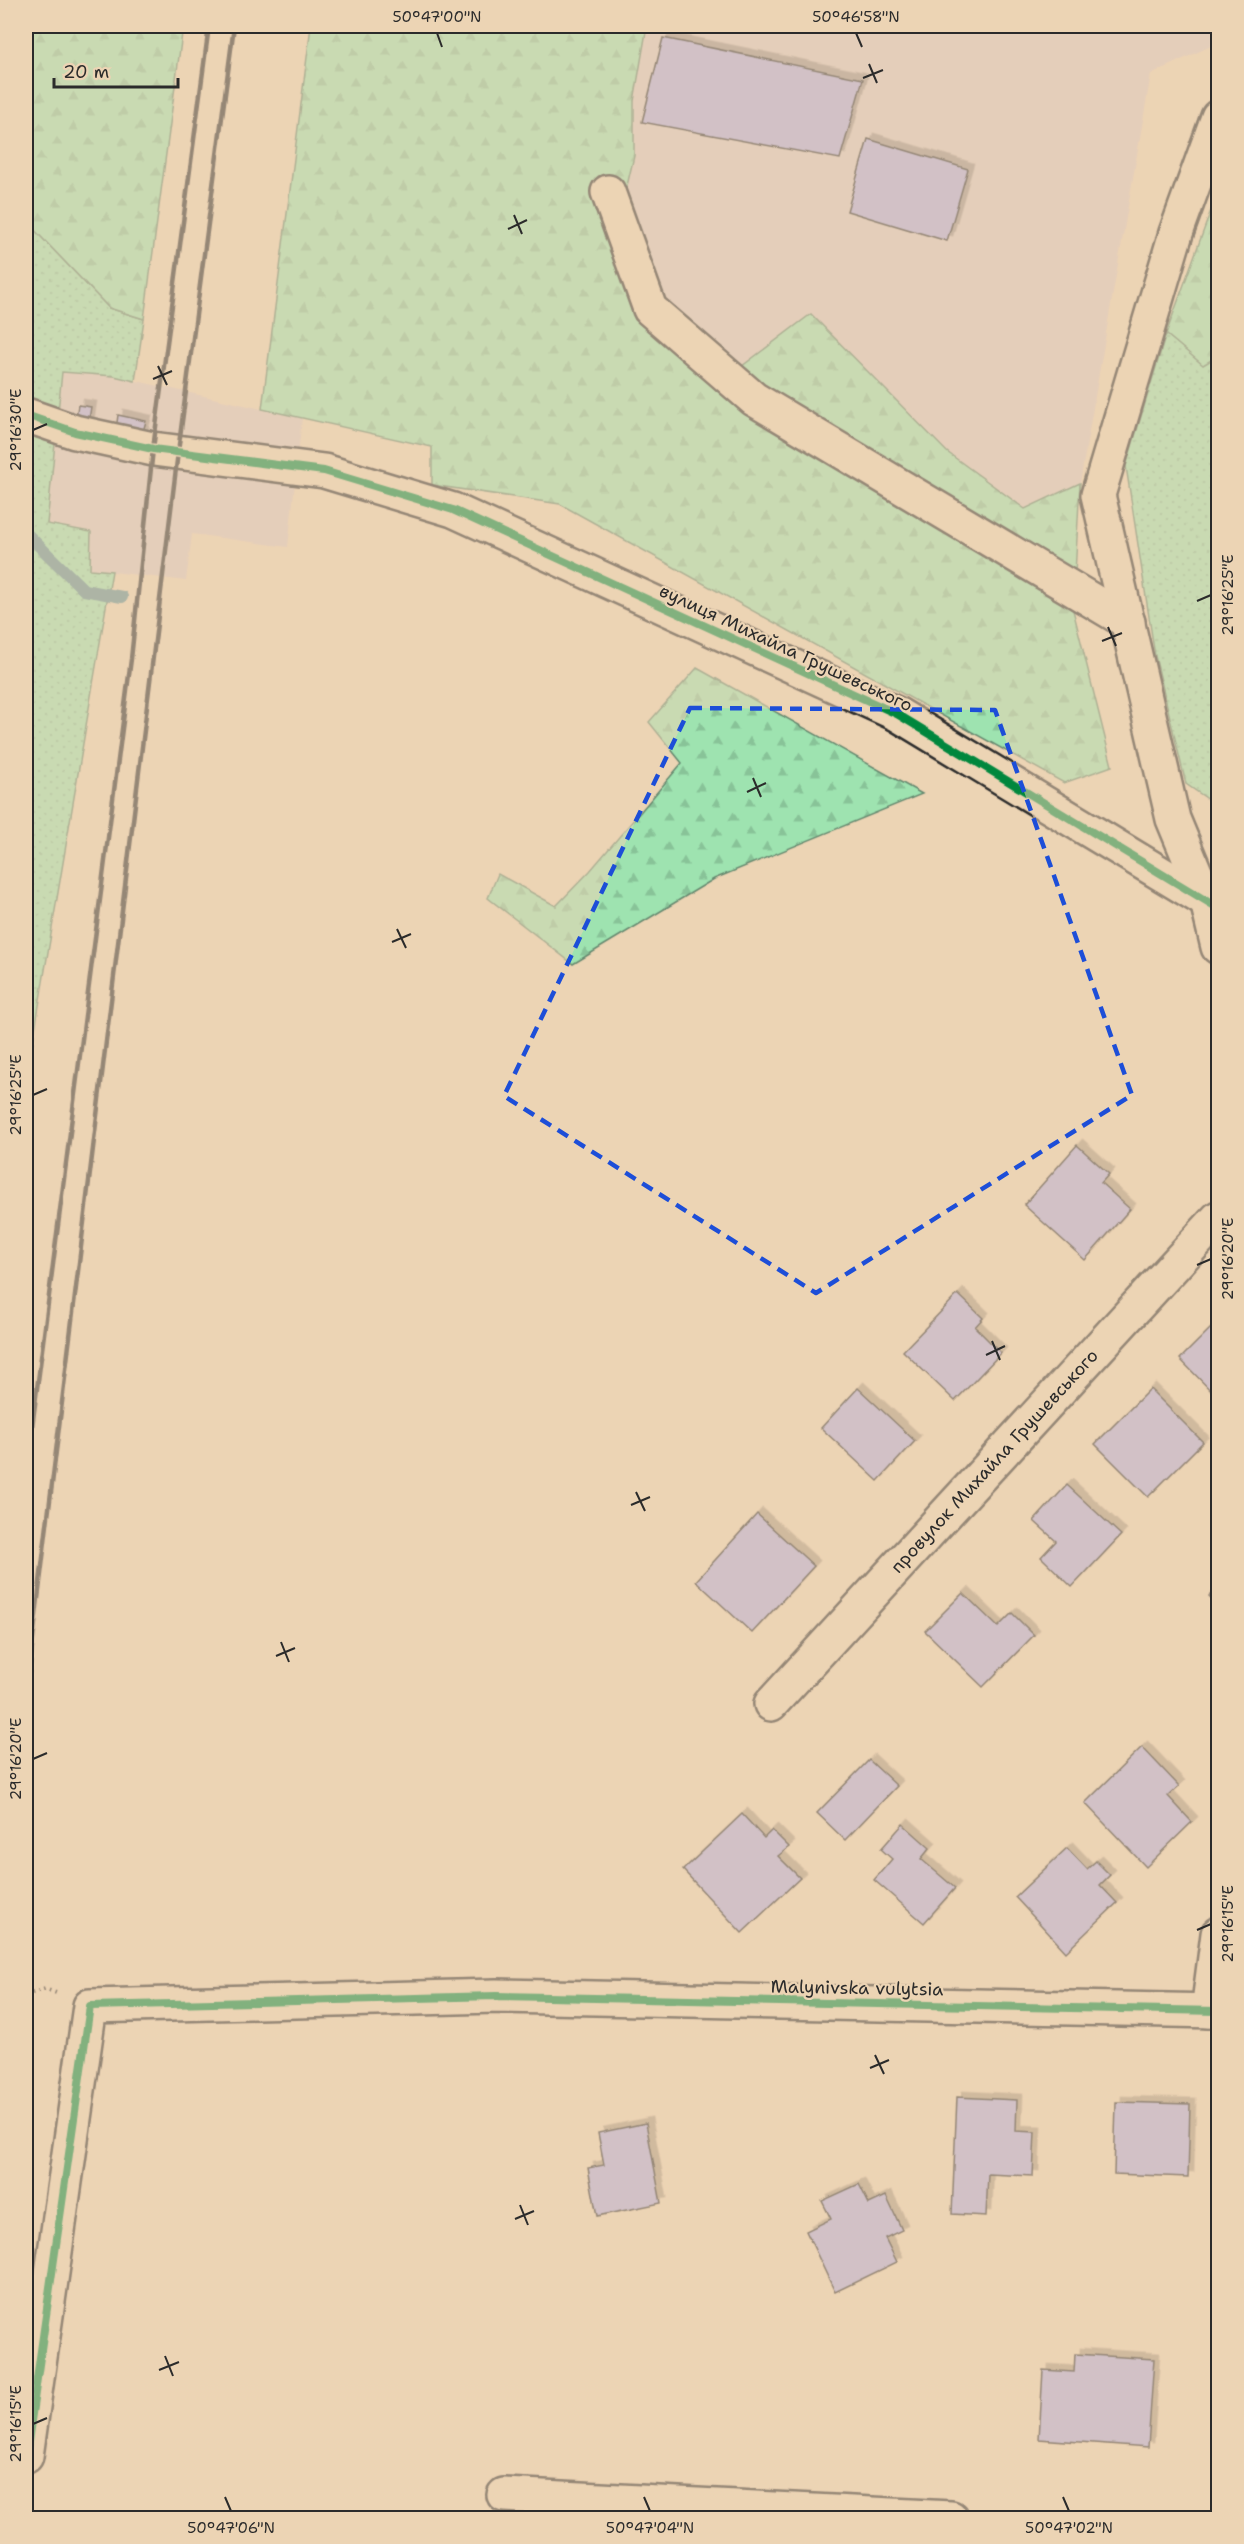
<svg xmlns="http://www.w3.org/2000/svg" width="1244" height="2544" font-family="'Shantell Sans',sans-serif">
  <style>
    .built { fill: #dac8c0 }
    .grass { fill: url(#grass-dots); stroke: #64876e; stroke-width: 1.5 }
    .forest { fill: url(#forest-firs); stroke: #64876e; stroke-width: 1.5 }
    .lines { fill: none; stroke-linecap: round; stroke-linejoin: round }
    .stream { stroke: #5e8f93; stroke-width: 12 }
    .building { fill: #b1abdc; stroke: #2b2b2b; stroke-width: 1.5; filter: url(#shadow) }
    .minor-casing { stroke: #2b2b2b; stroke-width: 38 }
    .path { stroke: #2b2b2b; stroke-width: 4; stroke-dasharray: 1.5 4.5; stroke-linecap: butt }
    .minor { stroke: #ecd4b4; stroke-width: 33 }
    .rail { stroke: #2b2b2b; stroke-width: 4.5 }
    .cycleway-casing { stroke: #ecd4b4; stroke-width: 11 }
    .cycleway { stroke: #00873e; stroke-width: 8 }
    .marked { fill: none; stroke: #1d4ed8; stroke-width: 4.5; stroke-dasharray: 12 8; stroke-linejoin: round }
    .ticks { fill: none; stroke: #2b2b2b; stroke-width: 2 }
    .labels { text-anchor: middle; stroke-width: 4.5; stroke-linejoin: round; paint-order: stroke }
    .street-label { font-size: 18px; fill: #2b2b2b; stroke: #ecd4b4 }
    .neatline { fill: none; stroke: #2b2b2b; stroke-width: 2 }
    .ticks-label { font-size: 15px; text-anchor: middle; fill: #2b2b2b }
  </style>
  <defs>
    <pattern id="grass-dots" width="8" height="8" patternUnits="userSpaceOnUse" patternTransform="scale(1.5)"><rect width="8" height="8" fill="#9ee3b0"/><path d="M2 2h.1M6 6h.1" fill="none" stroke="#88c398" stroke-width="1.8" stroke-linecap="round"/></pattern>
    <pattern id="forest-firs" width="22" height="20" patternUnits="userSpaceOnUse" patternTransform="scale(1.5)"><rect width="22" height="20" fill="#9ee3b0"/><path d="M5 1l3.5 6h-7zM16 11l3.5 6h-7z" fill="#88c398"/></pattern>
    <filter id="shadow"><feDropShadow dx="5.5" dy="-5.5" stdDeviation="0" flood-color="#0004"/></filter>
  </defs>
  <rect width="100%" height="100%" fill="#ecd4b4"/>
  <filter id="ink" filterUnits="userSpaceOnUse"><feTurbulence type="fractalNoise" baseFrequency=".0167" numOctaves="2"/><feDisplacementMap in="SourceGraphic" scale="12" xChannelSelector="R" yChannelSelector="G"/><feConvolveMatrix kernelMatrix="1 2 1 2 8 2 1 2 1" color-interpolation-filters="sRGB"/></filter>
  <g filter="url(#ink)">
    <g class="built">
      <path d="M647,26H1218L1211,46L1151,74L1080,483L1025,509L947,452L811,315L742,367L675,320L619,220L634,156V101Z"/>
      <path d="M62,371L114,376L302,418L288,547L192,534L186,581L89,569L47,524Z"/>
    </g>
    <g class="grass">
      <path d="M26,221L109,308L144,319L135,381L114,376L62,372L47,524L91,532L90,569L112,571L26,1083Z"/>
      <path d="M1166,334L1203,364L1218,356V806L1186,784L1155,656L1126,466Z"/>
    </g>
    <g class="forest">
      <path d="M26,26H183L144,319L109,308L26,221Z"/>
      <path d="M311,26H647L634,101V156L619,220L675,320L742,366L811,314L947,452L1025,509L1080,483L1073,610L1112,766L1064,783L560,504L432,485V447L262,409Z"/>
      <path d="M1218,191V356L1203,365L1166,334Z"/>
      <path d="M697,668L922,794L714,879L573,964L488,898L498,874L556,906L590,871L682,763L649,722Z"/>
    </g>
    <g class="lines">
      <path class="stream" d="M26,533L84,590L122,597"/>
    </g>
    <g class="building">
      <path d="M663,38L863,79L840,159L642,122Z"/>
      <path d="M868,139L968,169L947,241L847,211Z"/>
      <path d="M78,405L91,407L88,426L75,424Z"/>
      <path d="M118,415L146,421L140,443L115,438Z"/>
      <path d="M1077,1145L1109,1174L1101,1183L1130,1209L1085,1260L1024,1205Z"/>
      <path d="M958,1294L983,1318L975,1327L1001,1353L955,1401L903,1351Z"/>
      <path d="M1213,1326L1218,1332V1398L1180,1359Z"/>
      <path d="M858,1388L915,1441L878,1481L821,1428Z"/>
      <path d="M1150,1389L1203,1442L1148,1497L1095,1444Z"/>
      <path d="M1067,1485L1121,1535L1072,1587L1041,1557L1056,1541L1034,1521Z"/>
      <path d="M757,1514L814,1566L752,1633L696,1581Z"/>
      <path d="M1218,1587V1606L1209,1596Z"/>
      <path d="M963,1593L998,1627L1012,1613L1034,1635L983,1687L925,1631Z"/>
      <path d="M1142,1747L1179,1786L1168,1796L1192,1822L1146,1867L1085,1803Z"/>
      <path d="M869,1760L897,1786L845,1840L817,1813Z"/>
      <path d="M742,1814L764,1838L772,1830L789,1847L778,1856L800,1878L742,1933L683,1870Z"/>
      <path d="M903,1824L930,1848L921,1859L955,1888L924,1923L874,1880L892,1859L881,1849Z"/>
      <path d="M1067,1848L1087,1869L1096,1861L1110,1875L1100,1885L1117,1903L1066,1952L1015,1897Z"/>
      <path d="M957,2097L1017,2100L1016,2131L1035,2132L1033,2176L988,2174L986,2216L952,2214Z"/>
      <path d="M1116,2102L1190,2104L1188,2177L1114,2174Z"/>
      <path d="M646,2123L661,2203L597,2216L588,2168L604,2165L598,2133Z"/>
      <path d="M859,2184L869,2204L886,2196L902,2230L885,2238L897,2262L835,2292L806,2231L831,2219L822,2201Z"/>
      <path d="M1075,2354L1154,2359L1148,2447L1039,2439L1043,2370L1074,2372Z"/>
    </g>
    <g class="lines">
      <g class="minor-casing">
        <g id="minor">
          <path d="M1218,117L1176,233L1098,495L1173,819L1207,901L1218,947"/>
          <path d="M608,192L650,309L754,399L1128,622"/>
          <path d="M26,415L75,432L153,449L324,471L453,510L897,714L1218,908"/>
          <path id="s1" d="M771,1704L1218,1218"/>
          <path d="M1208,2011L1218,1934"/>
          <path d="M26,2456L90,2006L496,1996L1218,2011"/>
          <path d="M504,2495L951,2518"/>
        </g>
      </g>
      <path class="path" d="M26,1995L45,1989L56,1993"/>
      <use href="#minor" class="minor"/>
      <g class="rail">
        <path d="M26,1474L131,659L153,449L209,26"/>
        <path d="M26,1697L178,452L234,26"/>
      </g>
      <g class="cycleway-casing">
        <g id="cycleway">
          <path d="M26,415L75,432L153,449L324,471L453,510L897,714L1218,908"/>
          <path d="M26,2456L90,2006L496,1996L1218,2011"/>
        </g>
      </g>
      <use href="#cycleway" class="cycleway"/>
    </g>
  </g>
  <path d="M0 0H1244V2544H0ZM690,708L995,710L1132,1095L816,1293L504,1096Z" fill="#ecd4b4" fill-opacity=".55" fill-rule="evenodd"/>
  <path class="marked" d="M690,708L995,710L1132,1095L816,1293L504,1096Z"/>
  <path class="ticks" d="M437,33L442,47M856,33L862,47M869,64L877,83M863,78L883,70M514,215L522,234M508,229L527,220M158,366L167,385M153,379L172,371M33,430L47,424M1197,601L1211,595M1108,627L1116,646M1102,641L1122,633M753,778L761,797M747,792L766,783M397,929L406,948M392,942L411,934M33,1095L47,1089M1197,1265L1211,1259M992,1341L1000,1360M986,1355L1005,1346M636,1492L645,1511M631,1505L650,1497M281,1642L289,1662M276,1656L295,1648M33,1759L47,1753M1197,1930L1211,1924M875,2055L884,2074M870,2068L889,2060M520,2205L528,2225M515,2219L534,2211M165,2356L173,2376M159,2370L179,2362M33,2424L47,2418M225,2497L231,2511M644,2497L650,2511M1063,2497L1069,2511"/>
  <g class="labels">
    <g class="street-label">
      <text transform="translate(786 648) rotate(25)" y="6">вулиця Михайла Грушевського</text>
      <text dy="6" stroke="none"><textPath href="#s1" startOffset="330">провулок Михайла Грушевського</textPath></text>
      <text transform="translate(857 1988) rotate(1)" y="6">Malynivska vulytsia</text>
    </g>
  </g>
  <rect width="1244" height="2544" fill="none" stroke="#ecd4b4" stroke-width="66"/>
  <path d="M54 78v9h124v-9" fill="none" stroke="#2b2b2b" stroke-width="3"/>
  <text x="63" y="78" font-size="18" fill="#2b2b2b" stroke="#ecd4b4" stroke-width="4.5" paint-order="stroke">20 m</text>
  <rect x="33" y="33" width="1178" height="2478" class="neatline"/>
  <g class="ticks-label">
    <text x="437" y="22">50°47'00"N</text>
    <text x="856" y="22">50°46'58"N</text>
    <text transform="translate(16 430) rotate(-90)" y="5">29°16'30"E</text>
    <text transform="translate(1228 595) rotate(-90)" y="5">29°16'25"E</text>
    <text transform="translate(16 1095) rotate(-90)" y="5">29°16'25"E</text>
    <text transform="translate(1228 1259) rotate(-90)" y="5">29°16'20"E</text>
    <text transform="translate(16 1759) rotate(-90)" y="5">29°16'20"E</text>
    <text transform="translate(1228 1924) rotate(-90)" y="5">29°16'15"E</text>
    <text transform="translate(16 2424) rotate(-90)" y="5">29°16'15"E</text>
    <text x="231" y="2533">50°47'06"N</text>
    <text x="650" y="2533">50°47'04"N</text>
    <text x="1069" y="2533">50°47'02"N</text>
  </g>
</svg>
